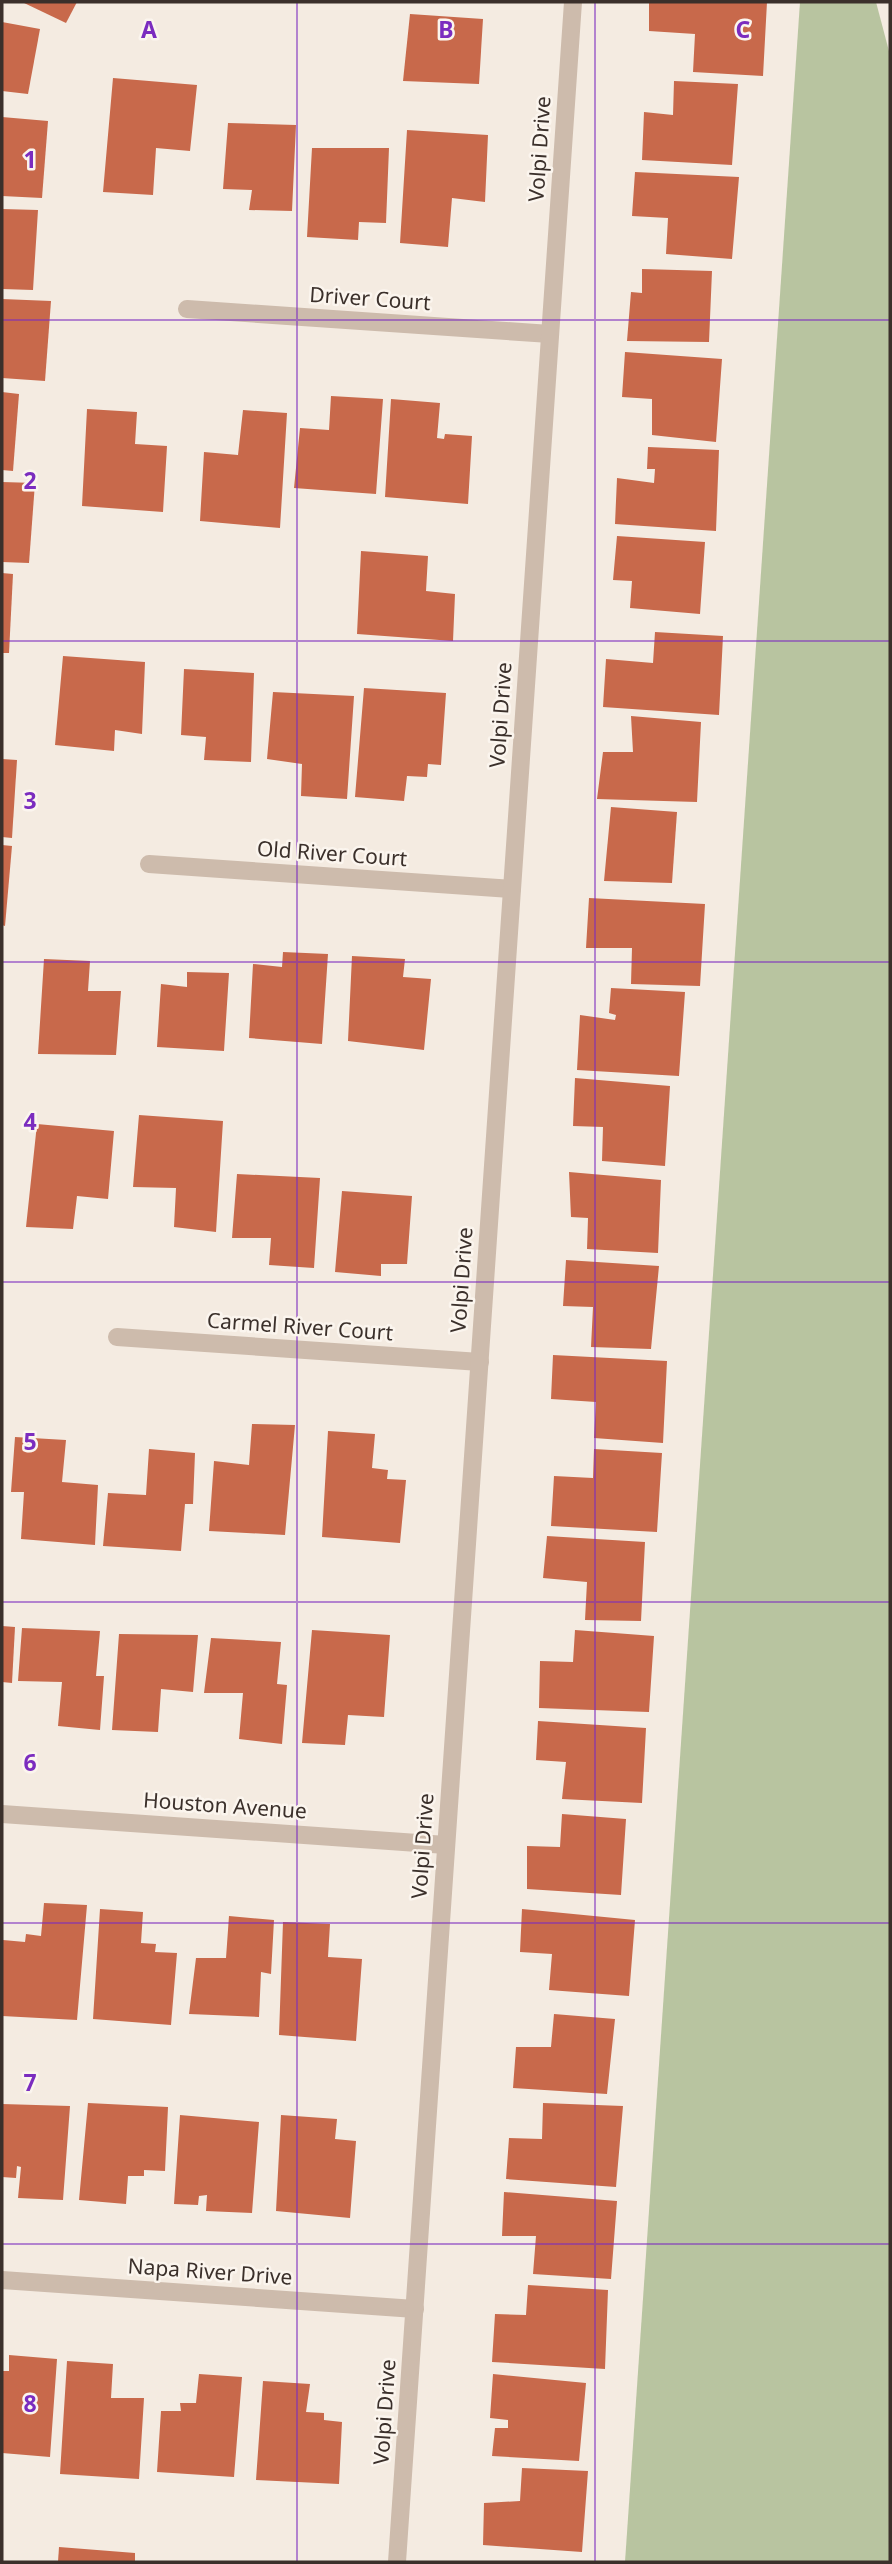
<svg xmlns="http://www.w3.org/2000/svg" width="892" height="2564" font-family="'Noto Sans',sans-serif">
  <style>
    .green { fill: #b8c4a0 }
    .building { fill: #c8694b }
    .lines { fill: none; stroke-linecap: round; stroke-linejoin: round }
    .minor { stroke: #cdbbac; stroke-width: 18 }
    .grid { fill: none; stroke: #7b2cbf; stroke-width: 2; stroke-opacity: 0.55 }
    .labels { text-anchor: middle; stroke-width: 5; stroke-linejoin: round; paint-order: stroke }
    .street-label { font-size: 21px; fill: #3b302b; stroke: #fbf5ee }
    .grid-label { font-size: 23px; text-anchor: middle; font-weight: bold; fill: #7b2cbf; stroke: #fbf5ee; stroke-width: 5; stroke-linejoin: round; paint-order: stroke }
  </style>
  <rect width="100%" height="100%" fill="#f4ebe1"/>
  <path class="green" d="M800,2H876L890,55V2562H625Z"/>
  <g class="building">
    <path d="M22,2H77L66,23Z"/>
    <path d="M649,2H767L763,76L693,72L695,34L649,31Z"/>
    <path d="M410,14L483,19L479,84L403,81Z"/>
    <path d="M2,22L40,29L28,94L2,91Z"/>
    <path d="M113,78L197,85L190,151L156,148L153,195L103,192Z"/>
    <path d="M674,81L738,84L732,165L642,160L644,112L673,115Z"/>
    <path d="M2,117L48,121L42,198L2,196Z"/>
    <path d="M228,123L296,125L292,211L249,210L252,190L223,189Z"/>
    <path d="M407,130L488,135L485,202L452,198L448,247L400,243Z"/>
    <path d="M312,148H389L386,223L359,222L358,240L307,237Z"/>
    <path d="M635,172L739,177L732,259L666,254L668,218L632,216Z"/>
    <path d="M2,209L38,210L33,290L2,289Z"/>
    <path d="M642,269L712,271L709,342L627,341L631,292L642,293Z"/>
    <path d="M2,299L51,301L45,381L2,378Z"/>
    <path d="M625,352L722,359L716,442L652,435V399L622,397Z"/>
    <path d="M2,392L19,394L13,471L2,470Z"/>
    <path d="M331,396L383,399L376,494L294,488L300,428L329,430Z"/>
    <path d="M391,399L440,403L437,438L444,439L445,434L472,436L468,504L385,497Z"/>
    <path d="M87,409L137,412L135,444L167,446L163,512L82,506Z"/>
    <path d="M243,410L287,413L280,528L200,521L204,452L238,455Z"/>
    <path d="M648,447L719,450L716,531L615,524L617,478L654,483L655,469H647Z"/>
    <path d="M2,482L35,483L29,563L2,562Z"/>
    <path d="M617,536L705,542L700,614L630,608L632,581L613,580Z"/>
    <path d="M361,551L428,556L426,591L455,594L453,641L357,634Z"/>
    <path d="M2,573L13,574L9,653H2Z"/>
    <path d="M655,632L723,636L719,715L603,707L606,659L653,663Z"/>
    <path d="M63,656L145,662L142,734L115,730L114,751L55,745Z"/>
    <path d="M184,669L254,673L251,762L204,760L206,737L181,735Z"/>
    <path d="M364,688L446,693L441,765L428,764L427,777L407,776L404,801L355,797Z"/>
    <path d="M273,692L354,696L347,799L301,796L302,764L267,759Z"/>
    <path d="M631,716L701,722L697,802L597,799L603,752H633Z"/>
    <path d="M2,759L17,760L12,838L2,837Z"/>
    <path d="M611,807L677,812L672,883L604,881Z"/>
    <path d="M2,845L12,846L5,926L2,925Z"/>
    <path d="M589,898L705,904L700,986L631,984L632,948H586Z"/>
    <path d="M283,952L328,954L322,1044L249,1038L253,964L282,967Z"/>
    <path d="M352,956L405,959L403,977L431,979L424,1050L348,1041Z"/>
    <path d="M44,959L90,961L88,991H121L116,1055L38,1054Z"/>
    <path d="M187,972L229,973L224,1051L157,1047L161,984L187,987Z"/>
    <path d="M611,988L685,992L679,1076L577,1070L580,1015L615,1020L616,1015L609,1013Z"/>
    <path d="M575,1078L670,1086L665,1166L602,1161L603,1127L573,1126Z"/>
    <path d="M139,1115L223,1121L216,1232L174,1227L176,1188L133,1187Z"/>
    <path d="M37,1124L114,1131L108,1199L77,1196L73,1229L26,1227Z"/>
    <path d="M569,1172L661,1180L658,1253L587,1249L588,1218L571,1217Z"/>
    <path d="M237,1174L320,1178L314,1268L269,1265L271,1238H232Z"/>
    <path d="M342,1191L412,1196L407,1264H381V1276L335,1272Z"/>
    <path d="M566,1260L659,1266L651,1349L591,1347L593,1307L563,1306Z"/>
    <path d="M553,1355L667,1361L663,1443L594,1438L596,1402L551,1399Z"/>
    <path d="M252,1424L295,1425L285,1535L209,1531L214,1461L249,1465Z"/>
    <path d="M328,1431L375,1434L372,1468L388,1470L387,1479L406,1480L400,1543L322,1537Z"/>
    <path d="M15,1437L66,1440L62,1482L98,1485L95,1545L21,1539L24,1492H11Z"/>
    <path d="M149,1449L195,1453L193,1504H185L181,1551L103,1546L108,1493L146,1495Z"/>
    <path d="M594,1449L662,1453L657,1532L551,1526L554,1476L593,1478Z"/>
    <path d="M547,1536L645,1542L641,1621L585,1620L587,1582L543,1578Z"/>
    <path d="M2,1626L15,1627L12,1683L2,1682Z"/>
    <path d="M22,1628L100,1631L96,1676H104L100,1730L58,1726L62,1682L18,1681Z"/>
    <path d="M312,1630L390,1635L384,1717L348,1715L345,1745L302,1743Z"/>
    <path d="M575,1630L654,1636L649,1712L539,1708L540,1661L573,1662Z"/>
    <path d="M119,1634L198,1635L193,1692L161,1689L158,1732L112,1730Z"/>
    <path d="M211,1638L281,1642L277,1684L287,1685L282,1744L239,1739L243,1693H204Z"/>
    <path d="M538,1721L646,1728L642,1803L562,1799L566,1762L536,1760Z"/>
    <path d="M562,1814L626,1819L621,1895L527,1889V1846L560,1847Z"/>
    <path d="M44,1903L87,1905L77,2020L2,2016L3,1940L25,1942L26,1934L41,1936Z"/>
    <path d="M100,1909L143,1912L141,1943L156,1944L155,1952L177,1953L171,2025L93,2019Z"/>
    <path d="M522,1909L635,1920L629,1996L549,1990L552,1954L520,1952Z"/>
    <path d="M229,1916L274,1920L271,1974L261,1972L259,2017L189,2014L196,1958H226Z"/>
    <path d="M283,1922L330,1924L328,1957L362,1959L356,2041L279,2035Z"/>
    <path d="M554,2014L615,2019L607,2094L513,2088L516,2047H551Z"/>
    <path d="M88,2103L168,2107L165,2171L144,2170V2176H128L126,2204L79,2200Z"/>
    <path d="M543,2103L623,2106L616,2187L506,2179L509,2138L542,2139Z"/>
    <path d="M2,2104L70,2106L63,2200L18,2198L21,2167L17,2166L16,2178L2,2177Z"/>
    <path d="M180,2115L259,2122L252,2213L206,2211L207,2195L199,2196L198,2205L174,2204Z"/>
    <path d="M281,2115L337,2119L335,2139L356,2141L350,2218L276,2211Z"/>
    <path d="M504,2192L617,2201L611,2279L533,2274L536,2236H502Z"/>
    <path d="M528,2285L608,2290L605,2369L492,2362L495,2314L526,2315Z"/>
    <path d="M9,2355L57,2359L50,2457L2,2453V2371H9Z"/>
    <path d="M67,2361L113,2364L111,2398H144L139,2479L60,2474Z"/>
    <path d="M199,2374L242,2377L234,2477L157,2472L161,2411H181L180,2403H196Z"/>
    <path d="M493,2374L586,2383L579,2461L492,2456L495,2428H508V2420L490,2418Z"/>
    <path d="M263,2381L310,2384L306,2412L324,2413V2420L342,2422L339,2484L256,2480Z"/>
    <path d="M522,2468L588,2471L582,2552L483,2545L484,2503L520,2501Z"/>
    <path d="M59,2547L135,2553V2562H58Z"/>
  </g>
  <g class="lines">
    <g class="minor">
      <path d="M187,309L550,334"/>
      <path d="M149,864L512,889"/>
      <path d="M117,1337L480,1362"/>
      <path d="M2,1814L446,1845"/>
      <path d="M2,2280L415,2309"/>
      <path d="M397,2562L573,2"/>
    </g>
  </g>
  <path class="grid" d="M297,2V2562M595,2V2562M2,320H890M2,641H890M2,962H890M2,1282H890M2,1602H890M2,1923H890M2,2244H890"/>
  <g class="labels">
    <g class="street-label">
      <text transform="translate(540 149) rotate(-86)" y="7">Volpi Drive</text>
      <text transform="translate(370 299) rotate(4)" y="7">Driver Court</text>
      <text transform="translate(501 715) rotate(-86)" y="7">Volpi Drive</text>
      <text transform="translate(332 854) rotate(4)" y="7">Old River Court</text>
      <text transform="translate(462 1280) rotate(-86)" y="7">Volpi Drive</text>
      <text transform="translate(300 1327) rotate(4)" y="7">Carmel River Court</text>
      <text transform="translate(225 1806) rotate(4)" y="7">Houston Avenue</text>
      <text transform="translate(423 1846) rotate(-86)" y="7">Volpi Drive</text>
      <text transform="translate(210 2272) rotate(4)" y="7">Napa River Drive</text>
      <text transform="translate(385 2412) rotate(-86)" y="7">Volpi Drive</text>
    </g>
  </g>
  <g class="grid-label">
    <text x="149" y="38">A</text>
    <text x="446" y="38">B</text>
    <text x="743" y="38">C</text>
    <text x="30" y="168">1</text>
    <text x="30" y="489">2</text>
    <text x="30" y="809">3</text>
    <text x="30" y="1130">4</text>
    <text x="30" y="1450">5</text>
    <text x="30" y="1771">6</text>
    <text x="30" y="2091">7</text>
    <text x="30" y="2412">8</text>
  </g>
  <rect width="892" height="2564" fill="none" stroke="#3b302b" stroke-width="7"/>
</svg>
